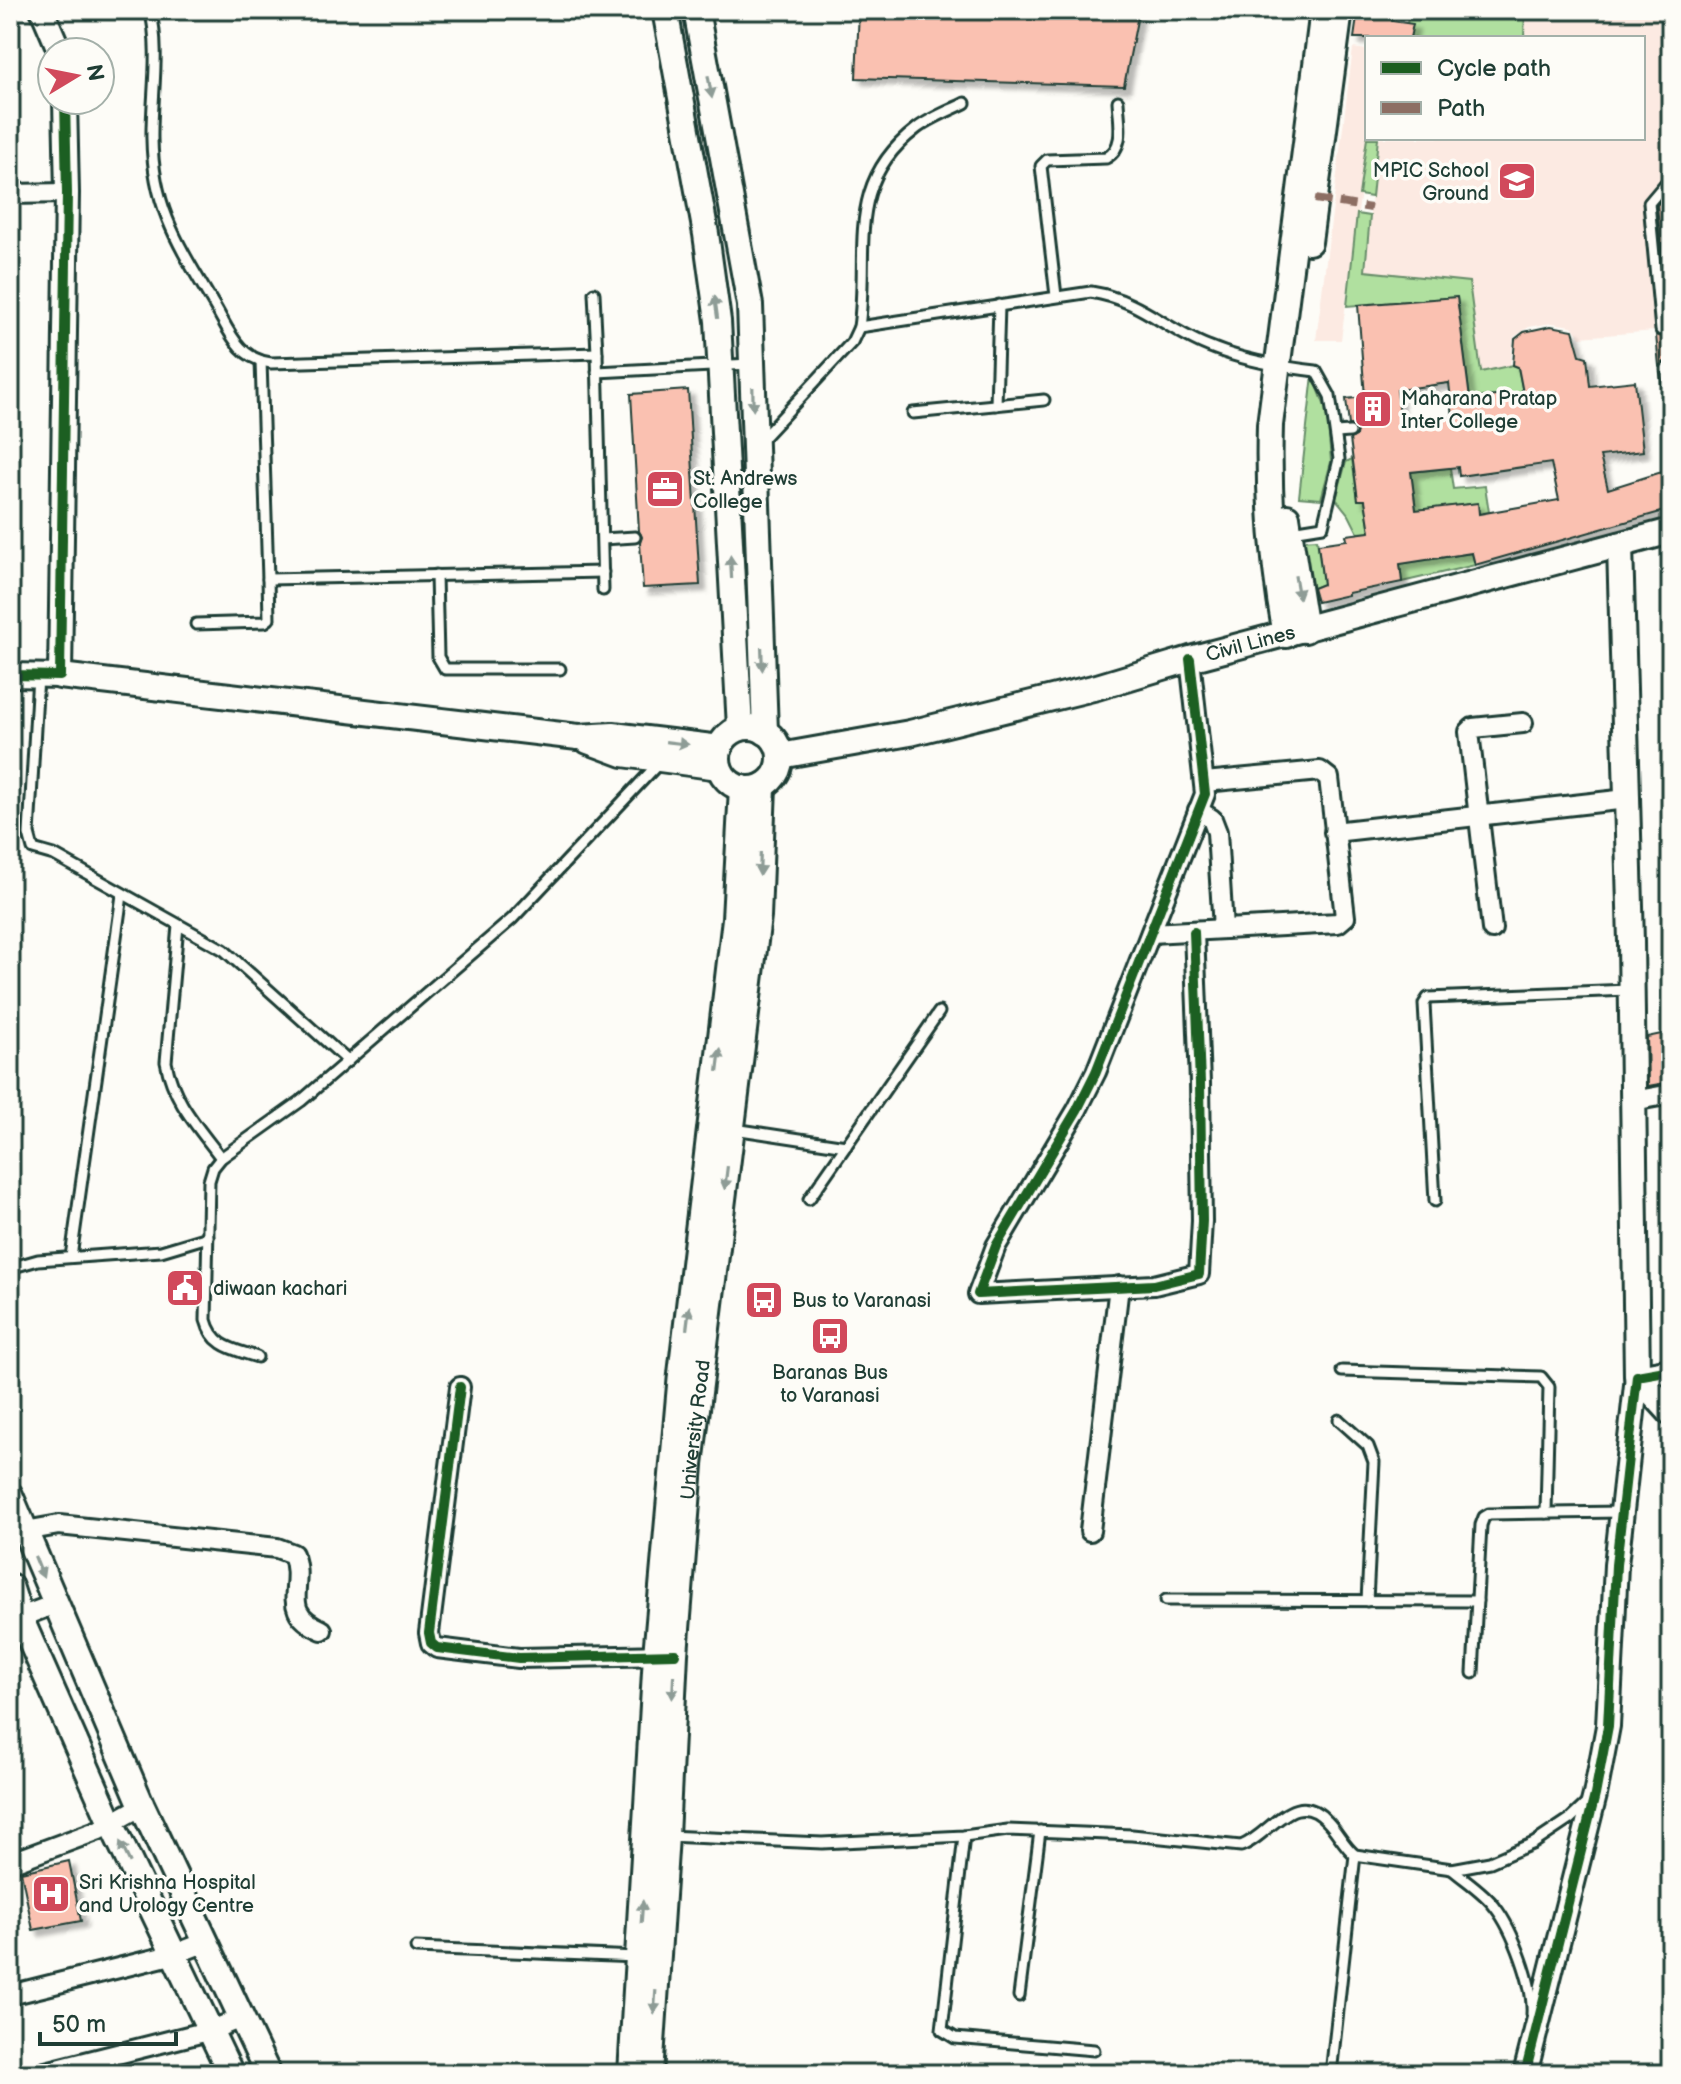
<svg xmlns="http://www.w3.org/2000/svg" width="1681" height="2084" font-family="'Balsamiq Sans',sans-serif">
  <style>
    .built { fill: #fceae2 }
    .green { fill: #b0e09f; stroke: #688e6a; stroke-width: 2 }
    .building { fill: #fac1b1; stroke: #1f3d34; stroke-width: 2; fill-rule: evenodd; filter: url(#shadow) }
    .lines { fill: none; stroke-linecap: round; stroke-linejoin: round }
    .service-casing { stroke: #1f3d34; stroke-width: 15 }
    .minor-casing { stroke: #1f3d34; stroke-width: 24 }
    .tertiary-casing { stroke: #1f3d34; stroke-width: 28 }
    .secondary-casing { stroke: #1f3d34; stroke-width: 30 }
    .service { stroke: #fdfcf7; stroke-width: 9 }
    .minor { stroke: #fdfcf7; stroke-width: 18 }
    .tertiary { stroke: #fdfcf7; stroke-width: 22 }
    .secondary { stroke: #fdfcf7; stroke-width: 24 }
    .quiet { stroke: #8d6e63; stroke-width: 8; stroke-dasharray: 16 8; stroke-linecap: butt }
    .cycleway-casing { stroke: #fdfcf7; stroke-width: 15 }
    .cycleway { stroke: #1b5e20; stroke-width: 10 }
    .oneway { fill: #8e9c96 }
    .labels { text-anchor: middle; stroke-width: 7; stroke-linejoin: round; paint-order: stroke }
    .poi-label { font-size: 20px; fill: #1f3d34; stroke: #fdfcf7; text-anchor: start }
    .street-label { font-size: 20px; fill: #1f3d34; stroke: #fdfcf7 }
  </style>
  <defs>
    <filter id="shadow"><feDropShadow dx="6" dy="6" stdDeviation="2" flood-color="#0004"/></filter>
  </defs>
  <rect width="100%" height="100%" fill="#fdfcf7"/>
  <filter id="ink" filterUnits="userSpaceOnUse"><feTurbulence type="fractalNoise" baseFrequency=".0125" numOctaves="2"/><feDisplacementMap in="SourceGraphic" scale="16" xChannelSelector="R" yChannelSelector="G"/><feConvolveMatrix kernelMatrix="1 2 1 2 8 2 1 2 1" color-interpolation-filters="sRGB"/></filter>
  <g filter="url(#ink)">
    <g class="built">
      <path d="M1525,10H1651L1671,14V168L1642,202L1655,331L1580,337L1572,326L1552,323L1529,327L1514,337L1510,366L1481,372L1469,282L1364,271L1378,138H1643V38H1524Z"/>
      <path d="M1353,48L1367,50L1368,138L1341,340H1316Z"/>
    </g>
    <g class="green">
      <path d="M1409,10H1525L1524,38H1410L1407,24Z"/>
      <path d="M1367,138H1378L1372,197L1359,195Z"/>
      <path d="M1357,214L1370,216L1365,271L1469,282L1481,372L1513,365L1518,367L1523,393L1470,399L1457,297L1347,306Z"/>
      <path d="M1313,375L1327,412L1331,462L1321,499L1299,497Z"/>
      <path d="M1352,459L1358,500H1365L1370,532L1358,533L1349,515L1336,499L1346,462Z"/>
      <path d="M1450,468L1453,489L1485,486L1489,512L1479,514L1478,503L1416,510L1411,472Z"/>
      <path d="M1317,539L1323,584L1313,588L1301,573V540Z"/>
      <path d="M1472,553L1475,565L1402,582L1400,564Z"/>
    </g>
    <g class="building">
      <path d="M859,10H1139L1124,86L856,78Z"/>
      <path d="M1358,10H1393L1392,21L1413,24L1410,38H1354Z"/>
      <path d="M1671,189V277H1664L1657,205Z"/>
      <path d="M1457,297L1470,399L1523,393L1518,367L1513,365L1515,339L1524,332L1551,326L1573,330L1580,355L1587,357L1590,386L1635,381L1643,451L1600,456L1608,489L1671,469V509L1475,565L1472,553L1400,564L1402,582L1348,593V595L1317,602L1313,588L1323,584L1318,544L1347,540L1346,535L1370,532L1365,500H1358L1350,439L1356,436L1357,431L1354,426L1349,425L1346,399L1365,397L1358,305ZM1449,383L1453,417L1401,423L1397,390ZM1551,463L1559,500L1479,514L1478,503L1416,510L1411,472L1458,467L1459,476Z"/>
      <path d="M1671,328V364L1664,362L1659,366L1656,335L1665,336Z"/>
      <path d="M688,390L700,585L643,588L640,543L642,537L639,531L631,394Z"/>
      <path d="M1671,1032V1082L1648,1086L1647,1037Z"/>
      <path d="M69,1861L81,1921L33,1930L21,1872Z"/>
    </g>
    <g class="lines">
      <g class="service-casing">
        <g id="service">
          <path d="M150,10C161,48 151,100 152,139C153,209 180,247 214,305C229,330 238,359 271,363L597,353L603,590"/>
          <path d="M594,293L597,353"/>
          <path d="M1056,296L1041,166L1047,160L1106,158C1126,147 1119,121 1118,101"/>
          <path d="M859,327L1091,292C1141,300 1165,329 1208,346C1241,360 1281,367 1316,371L1330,396L1339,459L1323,526L1292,531"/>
          <path d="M1661,330L1649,203L1671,177"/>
          <path d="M261,361L268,579L603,572"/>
          <path d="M1666,369L1671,405"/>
          <path d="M597,372L750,364"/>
          <path d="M996,405L999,305"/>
          <path d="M913,413L1044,400"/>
          <path d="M1336,433L1350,432"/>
          <path d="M759,442L852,342L859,327C870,251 843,185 916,129C930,118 949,111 965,103"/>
          <path d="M603,539L635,537"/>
          <path d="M436,575L438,657L445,669H560"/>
          <path d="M196,624L265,622L269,619L268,579"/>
          <path d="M38,675L29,834L33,849L54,855L224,950L348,1061"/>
          <path d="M178,925L166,1062C173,1101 198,1127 221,1158"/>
          <path d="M734,1129L846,1146"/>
          <path d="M809,1199L939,1012"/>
          <path d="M1435,1201L1424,1004L1428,998L1629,990"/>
          <path d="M71,1257L122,895"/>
          <path d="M10,1268L38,1260L161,1251L208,1237"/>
          <path d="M257,1357C233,1349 213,1347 206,1320L209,1181L213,1168L221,1158L301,1101L512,919L660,762"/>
          <path d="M1342,1371L1541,1377L1549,1387L1546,1513"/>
          <path d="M1339,1420L1368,1446L1374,1462L1367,1601"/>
          <path d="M1166,1600L1477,1601"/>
          <path d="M1473,1673L1481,1525L1484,1517L1489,1514L1622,1512"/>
          <path d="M667,1836L822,1843L964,1836L1008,1830L1132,1835L1241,1846C1270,1836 1294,1785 1327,1821C1338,1832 1343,1845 1355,1855L1452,1869L1490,1862L1534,1843L1570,1819L1587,1803"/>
          <path d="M964,1836L942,2030L955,2038L1094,2050"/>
          <path d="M1452,1869C1466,1881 1484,1892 1495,1907C1513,1930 1534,1985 1532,2014"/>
          <path d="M416,1948L637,1957"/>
          <path d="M1019,1996L1040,1831"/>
          <path d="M1670,2020H1671"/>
          <path d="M1331,2074L1355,1855"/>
        </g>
      </g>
      <g class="minor-casing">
        <g id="minor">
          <path d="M10,194L67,193"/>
          <path d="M1190,659L1205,794L1096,1072L1077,1110L996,1246L978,1294L1154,1285L1199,1274L1202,1221L1200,1083L1194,932"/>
          <path d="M1198,810L1212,819L1217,832L1223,929"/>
          <path d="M1334,832L1627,799"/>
          <path d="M1492,929L1469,732L1473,728L1523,723"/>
          <path d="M1151,933L1338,923L1345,917L1329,778L1320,771L1205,782"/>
          <path d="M1633,1101L1671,1094"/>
          <path d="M460,1387L429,1633L431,1643L437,1648L519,1658L668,1655"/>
          <path d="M25,1531L59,1525L277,1548L293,1554C306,1587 277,1611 322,1630"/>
          <path d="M1090,1531L1119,1286"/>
          <path d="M10,1621L55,1604"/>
          <path d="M10,1863L99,1830L142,1806"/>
          <path d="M10,1995L175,1954L206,1942"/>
          <path d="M38,2074L212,2030L241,2018"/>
        </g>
      </g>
      <g class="tertiary-casing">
        <g id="tertiary">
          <path d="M42,10L60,52"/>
          <path d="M10,675L60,676L67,193L65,100"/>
          <path d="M1525,2074L1595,1795L1608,1726L1616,1565L1637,1376L1671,1370"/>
        </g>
      </g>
      <g class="secondary-casing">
        <g id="secondary">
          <path d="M665,10L706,234L718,321L740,728"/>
          <path d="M696,10L750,305L765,732"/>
          <path d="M1309,242L1340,10"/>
          <path d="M1287,517L1305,630"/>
          <path d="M1620,545L1631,942L1637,1376L1671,1413"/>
          <path d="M1286,635C1273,566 1268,496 1270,425L1323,10"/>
          <path d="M60,676L578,737L613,735L720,748"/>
          <circle cx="749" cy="758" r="31"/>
          <path d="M588,741L623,754L719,767"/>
          <path id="s1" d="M780,756L910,733L1097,687L1190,659L1671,531"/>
          <path d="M10,1495L142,1806L268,2074"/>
          <path d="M10,1586L20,1617L111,1823L231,2074"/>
          <path d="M631,2074L656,1655L681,1374L735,919L742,788"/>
          <path id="s2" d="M650,2074L666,1836L675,1654L690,1465L758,917L763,786"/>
        </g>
      </g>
      <use href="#service" class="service"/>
      <use href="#minor" class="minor"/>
      <use href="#tertiary" class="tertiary"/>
      <use href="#secondary" class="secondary"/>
      <path class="quiet" d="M1315,199L1371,208"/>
      <g class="cycleway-casing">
        <g id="cycleway">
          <path d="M1190,659L1205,794L1096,1072L1077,1110L996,1246L978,1294L1154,1285L1199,1274L1202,1221L1200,1083L1194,932"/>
          <path d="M10,675L60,676L67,193L65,100"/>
          <path d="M460,1387L429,1633L431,1643L437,1648L519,1658L675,1654"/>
          <path d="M1525,2074L1595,1795L1608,1726L1616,1565L1637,1376L1671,1370"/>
        </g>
      </g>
      <use href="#cycleway" class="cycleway"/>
    </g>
    <defs><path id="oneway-solid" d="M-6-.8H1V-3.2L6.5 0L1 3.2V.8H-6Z" transform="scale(2)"/></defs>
    <g class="oneway">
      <use href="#oneway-solid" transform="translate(710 87) rotate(80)"/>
      <use href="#oneway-solid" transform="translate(716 307) rotate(-98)"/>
      <use href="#oneway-solid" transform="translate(753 399) rotate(89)"/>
      <use href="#oneway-solid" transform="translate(731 567) rotate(-93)"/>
      <use href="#oneway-solid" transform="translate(1297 587) rotate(80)"/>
      <use href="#oneway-solid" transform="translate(762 659) rotate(88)"/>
      <use href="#oneway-solid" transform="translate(677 743) rotate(7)"/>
      <use href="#oneway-solid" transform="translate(760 864) rotate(92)"/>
      <use href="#oneway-solid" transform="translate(719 1060) rotate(-83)"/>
      <use href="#oneway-solid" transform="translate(726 1178) rotate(97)"/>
      <use href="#oneway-solid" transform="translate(688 1318) rotate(-83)"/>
      <use href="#oneway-solid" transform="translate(39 1567) rotate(68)"/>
      <use href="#oneway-solid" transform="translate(673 1687) rotate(93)"/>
      <use href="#oneway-solid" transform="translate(125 1852) rotate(-116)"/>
      <use href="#oneway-solid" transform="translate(642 1912) rotate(-86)"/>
      <use href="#oneway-solid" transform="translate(655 2002) rotate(94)"/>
    </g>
  </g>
  <defs>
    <g id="school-square" transform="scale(2)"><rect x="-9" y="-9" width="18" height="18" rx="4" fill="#d1495b" stroke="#fdfcf7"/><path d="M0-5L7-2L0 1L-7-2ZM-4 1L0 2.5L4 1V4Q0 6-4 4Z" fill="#fff"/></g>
    <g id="building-square" transform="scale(2)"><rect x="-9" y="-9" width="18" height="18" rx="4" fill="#d1495b" stroke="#fdfcf7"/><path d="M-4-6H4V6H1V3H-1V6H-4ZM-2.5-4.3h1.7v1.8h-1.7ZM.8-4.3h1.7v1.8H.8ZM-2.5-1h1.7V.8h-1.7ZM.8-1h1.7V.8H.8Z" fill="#fff"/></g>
    <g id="office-square" transform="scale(2)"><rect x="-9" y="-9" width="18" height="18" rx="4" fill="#d1495b" stroke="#fdfcf7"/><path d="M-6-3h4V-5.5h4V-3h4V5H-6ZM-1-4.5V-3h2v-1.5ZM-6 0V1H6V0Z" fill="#fff"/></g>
    <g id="civic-square" transform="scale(2)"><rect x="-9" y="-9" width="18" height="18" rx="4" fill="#d1495b" stroke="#fdfcf7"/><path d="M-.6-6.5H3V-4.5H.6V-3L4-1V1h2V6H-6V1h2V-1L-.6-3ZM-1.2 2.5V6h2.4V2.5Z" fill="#fff"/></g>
    <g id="bus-square" transform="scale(2)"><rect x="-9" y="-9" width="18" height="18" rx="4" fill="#d1495b" stroke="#fdfcf7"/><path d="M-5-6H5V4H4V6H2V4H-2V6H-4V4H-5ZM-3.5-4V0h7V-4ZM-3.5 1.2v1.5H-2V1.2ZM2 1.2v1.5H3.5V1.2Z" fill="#fff"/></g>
    <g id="hospital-square" transform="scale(2)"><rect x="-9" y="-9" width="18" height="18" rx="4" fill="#d1495b" stroke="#fdfcf7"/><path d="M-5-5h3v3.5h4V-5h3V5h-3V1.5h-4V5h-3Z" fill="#fff"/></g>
  </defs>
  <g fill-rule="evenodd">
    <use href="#school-square" x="1517" y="181"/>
    <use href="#building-square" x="1373" y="409"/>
    <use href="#office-square" x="665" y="489"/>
    <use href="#civic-square" x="185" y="1288"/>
    <use href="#bus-square" x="764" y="1300"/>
    <use href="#bus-square" x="830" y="1336"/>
    <use href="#hospital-square" x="51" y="1894"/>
  </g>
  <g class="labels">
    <g class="poi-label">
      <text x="1489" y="177" text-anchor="end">MPIC School<tspan x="1489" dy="23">Ground</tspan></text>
      <text x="1401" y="405">Maharana Pratap<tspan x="1401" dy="23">Inter College</tspan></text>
      <text x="693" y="485">St. Andrews<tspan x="693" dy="23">College</tspan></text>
      <text x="213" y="1295">diwaan kachari</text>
      <text x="792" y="1307">Bus to Varanasi</text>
      <text x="830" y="1379" text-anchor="middle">Baranas Bus<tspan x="830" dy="23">to Varanasi</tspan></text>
      <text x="79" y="1889">Sri Krishna Hospital<tspan x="79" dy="23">and Urology Centre</tspan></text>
    </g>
    <g class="street-label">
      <text dy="7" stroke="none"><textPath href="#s1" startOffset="484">Civil Lines</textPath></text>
      <text dy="7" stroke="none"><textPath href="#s2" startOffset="646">University Road</textPath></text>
    </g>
  </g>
  <rect width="1681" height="2084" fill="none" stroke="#fdfcf7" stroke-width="40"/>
  <rect x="20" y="20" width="1641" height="2044" fill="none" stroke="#1f3d34" stroke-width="3" filter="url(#ink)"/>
  <rect x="1365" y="36" width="280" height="104" fill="#fdfcf7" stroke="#a4b0a9" stroke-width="2"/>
  <rect x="1381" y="62" width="40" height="12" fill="#1b5e20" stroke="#a4b0a9" stroke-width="2"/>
  <text x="1437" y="76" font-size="24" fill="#1f3d34">Cycle path</text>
  <rect x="1381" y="102" width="40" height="12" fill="#8d6e63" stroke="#a4b0a9" stroke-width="2"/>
  <text x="1437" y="116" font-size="24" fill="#1f3d34">Path</text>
  <g transform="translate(76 76) rotate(80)"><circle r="38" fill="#fdfcf7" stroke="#a4b0a9" stroke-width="2"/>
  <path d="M0-6L14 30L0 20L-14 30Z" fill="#d1495b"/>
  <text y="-12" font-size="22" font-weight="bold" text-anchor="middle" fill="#1f3d34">N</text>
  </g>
  <path d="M40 2032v12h136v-12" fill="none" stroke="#1f3d34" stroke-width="4"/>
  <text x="52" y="2032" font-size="24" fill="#1f3d34" stroke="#fdfcf7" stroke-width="6" paint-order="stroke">50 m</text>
</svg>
